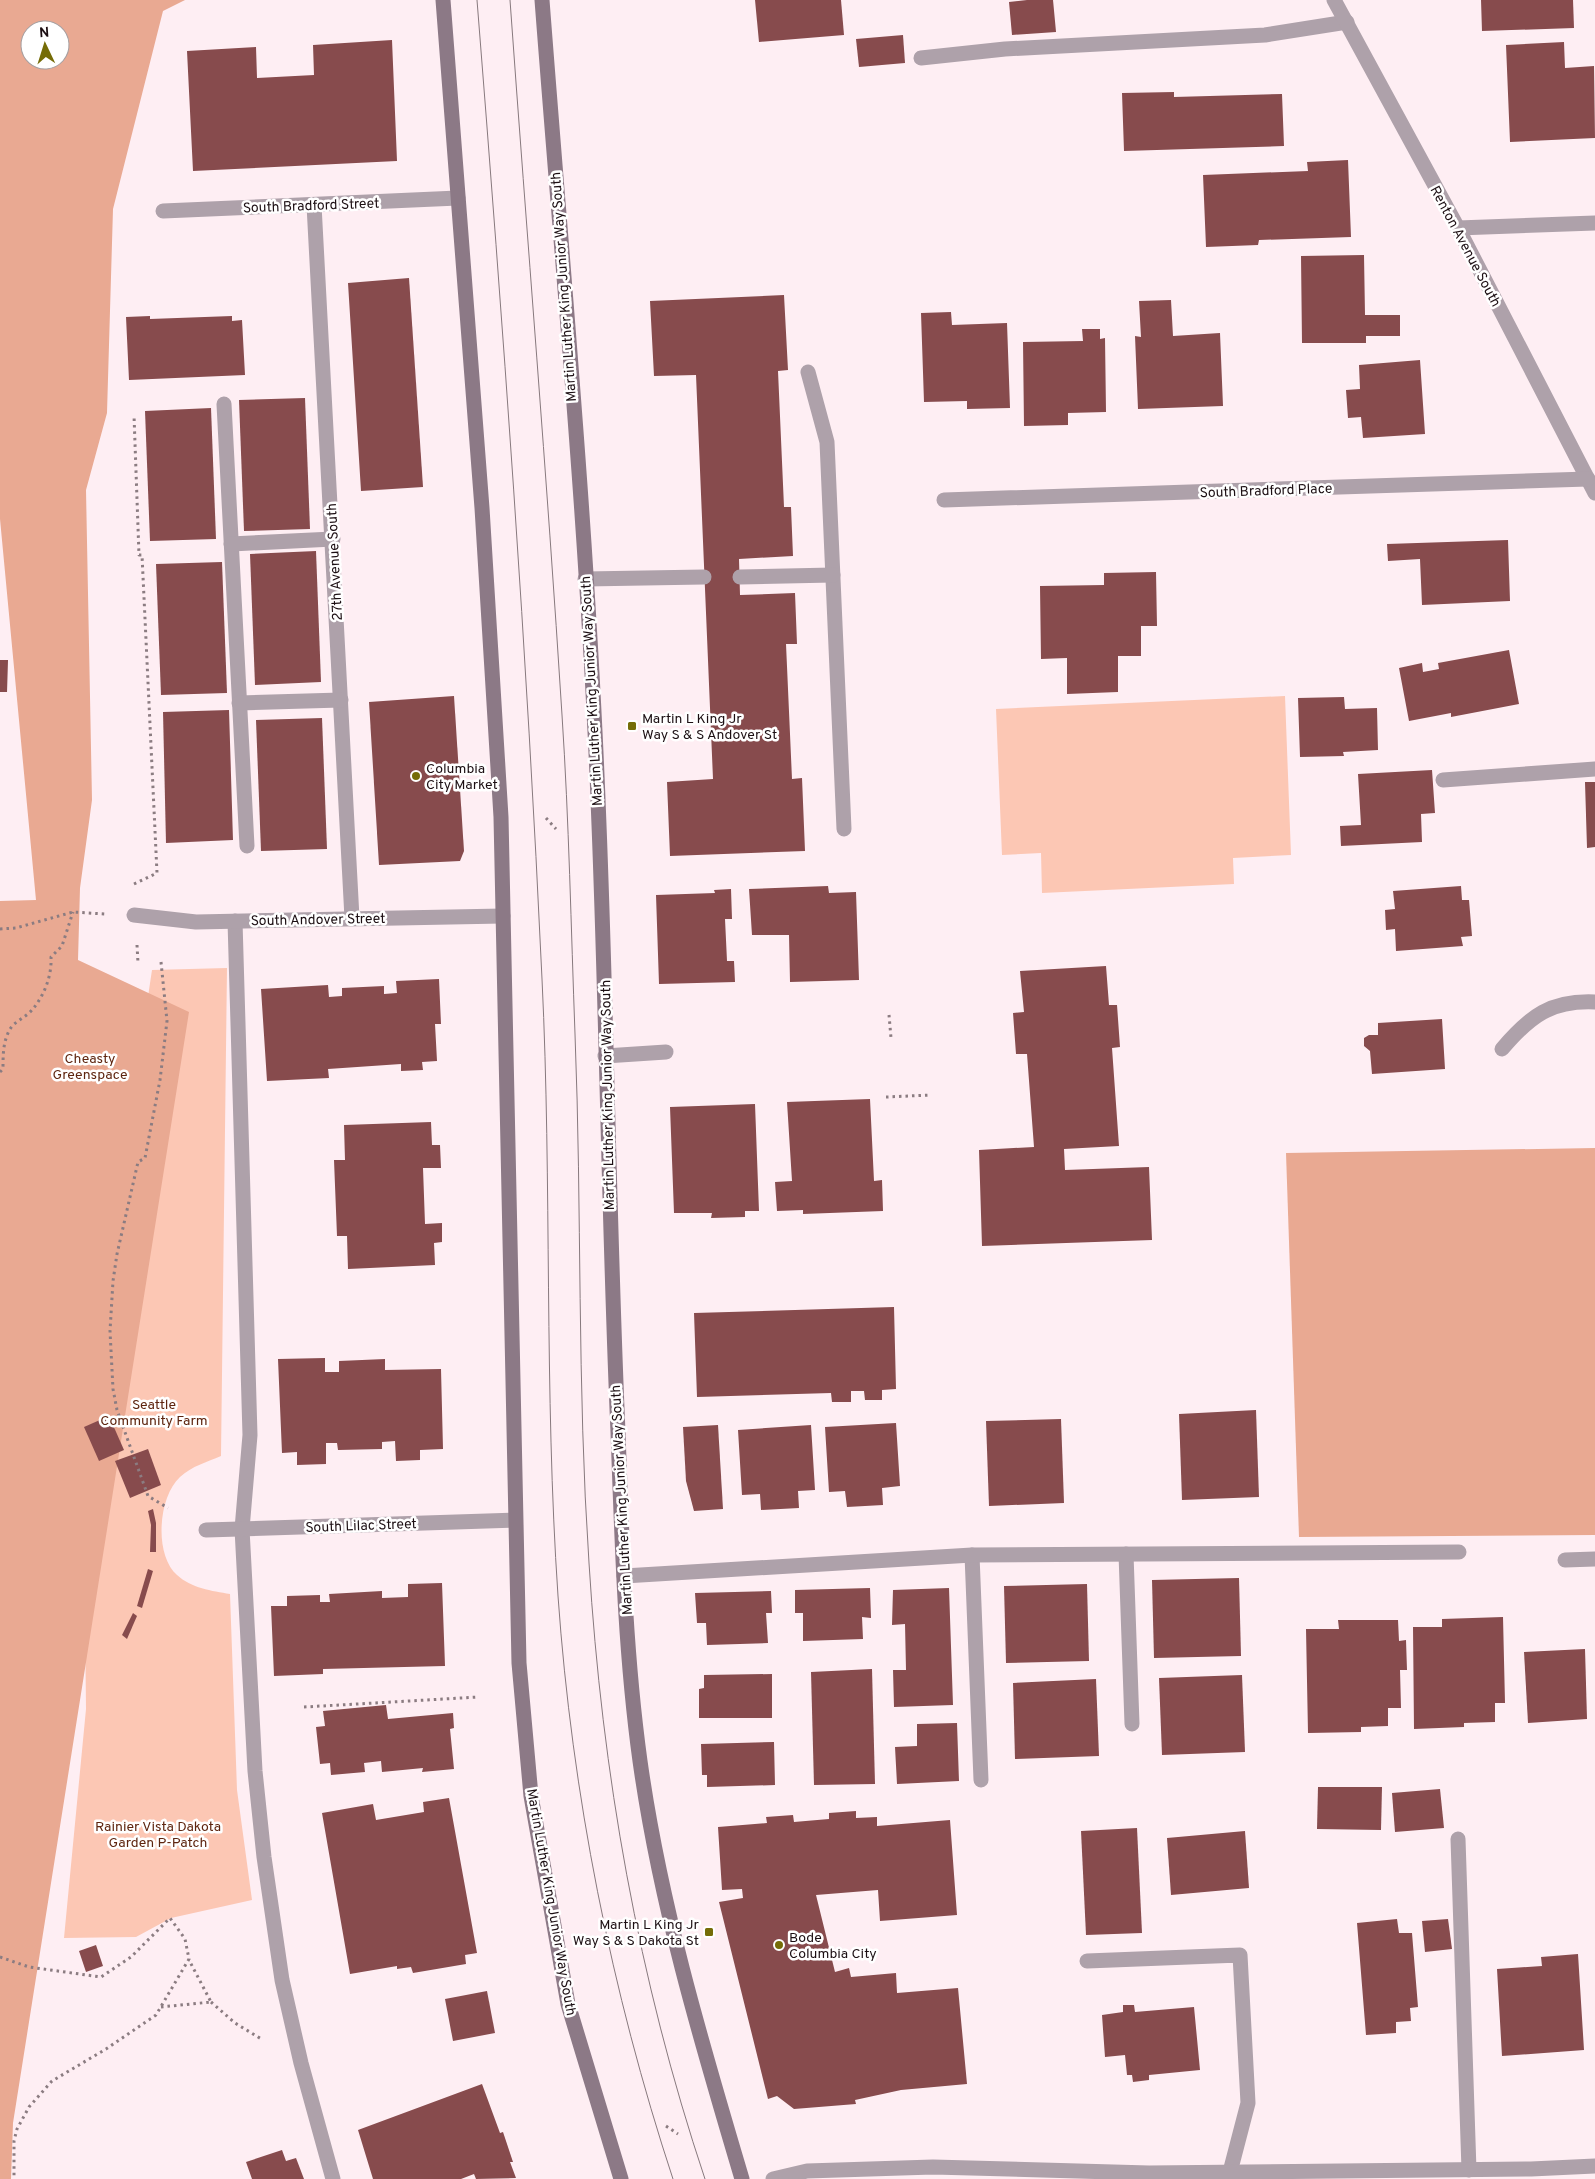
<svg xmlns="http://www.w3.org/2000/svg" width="1595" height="2179" font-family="Overpass,sans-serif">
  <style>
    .green { fill: #fcc7b4 }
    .forest { fill: #e9a992; fill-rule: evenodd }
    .building { fill: #874b4d }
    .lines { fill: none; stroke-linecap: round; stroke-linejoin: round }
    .path { stroke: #8b7c81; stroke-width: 3; stroke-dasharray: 2.5 4; stroke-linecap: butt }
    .service { stroke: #aea1aa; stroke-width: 15 }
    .minor { stroke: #aea1aa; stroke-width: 15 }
    .secondary { stroke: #8c7986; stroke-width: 15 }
    .tram { stroke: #87797d; stroke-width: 1 }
    .poi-dot { fill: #756c07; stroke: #fff; stroke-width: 2 }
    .labels { text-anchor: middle; stroke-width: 5; stroke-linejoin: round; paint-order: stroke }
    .street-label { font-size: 14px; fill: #1c0f13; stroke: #fff }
    .poi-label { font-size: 14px; fill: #1c0f13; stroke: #fff; text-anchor: start }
    .park-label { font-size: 14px; fill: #5e250f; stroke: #fff }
  </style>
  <rect width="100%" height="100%" fill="#feeef3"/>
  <g class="green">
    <path d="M1285,696L1291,855L1233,858L1234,884L1042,893L1041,853L1002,855L996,709Z"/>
    <path d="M227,968L221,1456C207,1462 192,1466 180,1477C158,1497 154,1555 177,1575C191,1588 212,1591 230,1594L237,1790L252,1900L171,1918L136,1937L64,1938L86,1709L83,1429L152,970Z"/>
  </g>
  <g class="forest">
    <path d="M0,0H185L163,11L113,209L107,413L86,490L92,800L80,888L78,960L189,1012L13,2123L11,2179H0V901L36,900L0,519ZM30,30H60V60H30Z"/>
    <path d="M1595,1148V1535L1299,1537L1286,1153Z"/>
  </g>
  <g class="building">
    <path d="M755,0H841L844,35L759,42Z"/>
    <path d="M1027,0H1053L1056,32L1012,35L1009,2Z"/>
    <path d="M1481,0H1573L1574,28L1482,31Z"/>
    <path d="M903,35L905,63L859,67L856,39Z"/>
    <path d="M392,40L397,161L193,171L187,51L256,47L257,78L314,75L313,45Z"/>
    <path d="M1564,42L1565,68L1594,66L1595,138L1510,142L1506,45Z"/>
    <path d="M1174,92V97L1282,94L1284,146L1124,151L1122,93Z"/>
    <path d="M1348,160L1351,237L1259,240L1258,245L1206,247L1203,175L1308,171L1307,162Z"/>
    <path d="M1364,255L1365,315H1400V336H1366V343H1302L1301,256Z"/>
    <path d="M409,278L423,487L361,491L348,283Z"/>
    <path d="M784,295L788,370L778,371L784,507H791L793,556L739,559L740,595L795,593L797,644H786L792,779L802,778L805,851L670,856L667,782L713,779L696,375L654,376L650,301Z"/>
    <path d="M1171,300L1173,336L1220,333L1223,406L1138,409L1135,336L1141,337L1139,301Z"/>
    <path d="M951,312L952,325L1007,323L1010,408L967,409V401L924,402L921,313Z"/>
    <path d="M150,316V319L232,316V321L242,320L245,375L129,380L126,317Z"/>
    <path d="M1082,329H1100V339L1105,338L1106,412L1068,413V425L1024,426L1023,342L1083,341Z"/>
    <path d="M1420,360L1425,434L1363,438L1361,417L1348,418L1346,390L1360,389L1359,365Z"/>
    <path d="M305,398L310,529L244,531L239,400Z"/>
    <path d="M211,408L216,539L150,541L145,411Z"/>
    <path d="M1508,540L1510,601L1422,605L1420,559L1388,561L1387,544Z"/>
    <path d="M316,551L321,682L255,685L250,554Z"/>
    <path d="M222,562L227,693L161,695L156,564Z"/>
    <path d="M1156,572L1157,626H1141V656H1118V692L1067,694V658L1041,659L1040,586L1104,585V573Z"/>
    <path d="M1509,650L1519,704L1451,717V713L1409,721L1399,668L1422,663L1423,672L1439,669L1438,663Z"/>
    <path d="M0,660H8L7,692H0Z"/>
    <path d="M454,696L464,851L460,861L379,865L369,702Z"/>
    <path d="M1344,697L1345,709L1377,708L1378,750L1343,752L1344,756L1300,757L1298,698Z"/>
    <path d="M229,710L233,840L166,843L163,712Z"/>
    <path d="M322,718L327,849L261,851L256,720Z"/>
    <path d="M1432,770L1435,813L1421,814L1422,842L1341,846L1340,826L1361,825L1358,774Z"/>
    <path d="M1585,782H1595V847L1587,848Z"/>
    <path d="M828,886L829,893L856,892L859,980L790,982L789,935H752L749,889Z"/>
    <path d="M1461,886L1462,900H1469L1472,936L1461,937L1463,946L1396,951L1395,929L1386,930L1385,910L1395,909L1393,891Z"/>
    <path d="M731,889L732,919H725L727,961H734L735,982L659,984L656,895L715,893L714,890Z"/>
    <path d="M1106,966L1109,1005H1117L1120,1047L1112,1048L1119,1146L1064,1149L1065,1170L1149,1167L1152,1240L982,1246L979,1150L1034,1147L1027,1054H1016L1013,1013L1024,1012L1020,971Z"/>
    <path d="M439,979L441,1024H435L437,1061L422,1062L423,1070L401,1071V1064L328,1069L329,1078L267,1081L261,989L328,985L329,997L342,996V988L384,986V994L397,993L396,981Z"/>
    <path d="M1442,1019L1445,1069L1372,1074L1370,1051L1364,1046V1038L1369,1035H1378V1023Z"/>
    <path d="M870,1099L874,1181L882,1180L883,1211L803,1214V1210L777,1211L775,1182L792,1181L787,1102Z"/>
    <path d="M755,1104L759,1211H745V1217L711,1218L712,1213H674L670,1107Z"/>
    <path d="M431,1122L432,1145H440L441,1168H423L425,1224L442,1223V1242L434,1243L435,1265L348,1269L347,1236H337L334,1160H345L344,1125Z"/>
    <path d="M894,1307L896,1389L882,1390V1400H865L864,1391H851V1402H832L831,1393L697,1397L694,1313Z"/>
    <path d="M325,1358V1372H339V1361L385,1359V1370L441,1369L443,1449L420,1450V1460L396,1461L395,1441L382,1442V1449L338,1450L337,1443H326V1464L297,1465V1452L282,1453L278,1359Z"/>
    <path d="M1256,1410L1259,1497L1182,1500L1179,1414Z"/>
    <path d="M109,1416L124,1450L99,1461L84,1427Z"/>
    <path d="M1061,1419L1064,1503L989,1506L986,1421Z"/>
    <path d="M896,1423L900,1486L882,1488L883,1505L847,1507L845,1491L829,1492L825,1427Z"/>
    <path d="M718,1425L723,1509L694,1511L686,1481L683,1427Z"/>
    <path d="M811,1425L815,1490L798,1491L799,1508L761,1510L760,1494L742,1495L738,1430Z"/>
    <path d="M148,1449L161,1485L130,1498L115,1461Z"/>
    <path d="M153,1509L156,1523V1552H150L151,1525L148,1511Z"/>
    <path d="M148,1569L153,1571L142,1608L137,1606Z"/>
    <path d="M1239,1578L1241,1656L1154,1658L1152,1580Z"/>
    <path d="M442,1583L445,1666L323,1669V1674L274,1676L271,1606H287V1596L320,1595V1602H330L329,1594L382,1591V1598L408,1597V1584Z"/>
    <path d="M1087,1584L1089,1661L1006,1663L1004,1586Z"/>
    <path d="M870,1588L871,1618L862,1617L863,1639L803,1641V1613H795V1590Z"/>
    <path d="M949,1588L953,1705L894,1707L893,1670H906L905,1624L892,1625L893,1590Z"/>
    <path d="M771,1591L772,1613H766L768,1643L707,1645L706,1623H697L695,1593Z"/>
    <path d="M133,1613L137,1616L127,1639L122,1635Z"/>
    <path d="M1503,1617L1505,1703H1495V1722L1464,1723V1727L1414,1729L1413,1627H1442V1619Z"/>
    <path d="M1338,1620H1398L1399,1641L1406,1640L1407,1670H1400L1401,1708H1388V1726L1361,1727V1732L1308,1733L1306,1629H1339Z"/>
    <path d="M1585,1649L1587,1719L1528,1723L1524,1652Z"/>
    <path d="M872,1669L875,1784L814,1785L811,1672Z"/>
    <path d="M772,1674V1718H699V1689L704,1688V1675Z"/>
    <path d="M1242,1675L1245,1752L1162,1755L1159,1678Z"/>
    <path d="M1096,1679L1099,1756L1015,1759L1013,1683Z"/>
    <path d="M386,1705L388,1719L453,1713L454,1728L450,1729L454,1769L422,1772L423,1768L382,1772L381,1761L364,1763L365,1772L331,1775L330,1763L320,1764L316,1727L325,1726L323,1711Z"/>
    <path d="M957,1723L959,1781L897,1784L895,1747L917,1746V1724Z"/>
    <path d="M774,1742L775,1785L707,1787V1775H702L701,1744Z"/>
    <path d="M1318,1787H1382L1381,1830L1317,1829Z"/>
    <path d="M1440,1789L1444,1828L1395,1832L1392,1793Z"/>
    <path d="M449,1798L477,1953L465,1955L466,1964L413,1973L411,1967L397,1969V1966L350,1974L322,1813L373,1804L376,1820L424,1812L423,1802Z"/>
    <path d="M856,1811V1818L877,1817V1826L950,1820L957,1915L880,1921L878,1890L816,1895L835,1972L849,1968L851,1977L896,1973L897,1993L958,1988L967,2084L901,2090L855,2100L856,2104L794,2109L777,2096L768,2099L719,1902L743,1898L742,1889L722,1890L718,1827L767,1823L766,1817L793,1815L794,1822L829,1819V1813Z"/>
    <path d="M1137,1828L1142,1933L1086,1935L1081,1831Z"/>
    <path d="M1245,1831L1249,1888L1171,1895L1167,1838Z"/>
    <path d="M1397,1919L1399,1933H1412L1418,2007L1410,2008L1411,2021L1396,2022V2033L1366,2035L1357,1923Z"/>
    <path d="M1448,1919L1452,1949L1425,1952L1422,1921Z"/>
    <path d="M96,1945L103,1966L86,1972L79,1951Z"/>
    <path d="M1578,1954L1584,2050L1502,2056L1497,1969L1542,1966L1541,1957Z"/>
    <path d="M487,1991L495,2033L453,2041L445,1999Z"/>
    <path d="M1123,2005H1134L1135,2012L1194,2007L1200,2070L1149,2075V2080L1133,2082L1132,2075H1127L1125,2055L1105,2057L1102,2015L1123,2012Z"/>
    <path d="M482,2084L500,2133L503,2132L513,2162H510L516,2178L476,2179L474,2174L461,2179H373L358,2130Z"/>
    <path d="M282,2150L286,2161L296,2158L304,2179H252L246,2162Z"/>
  </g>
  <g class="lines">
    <g class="path">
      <path d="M546,818L556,829"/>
      <path d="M134,884L157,873L142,555H139L134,415"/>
      <path d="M0,929L16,928L73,912L105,914"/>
      <path d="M137,945L138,963"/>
      <path d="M161,962L167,1021L160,1080L145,1158L138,1162L117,1254L113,1281L110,1331L113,1389L117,1410L148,1496L168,1508"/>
      <path d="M889,1015L891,1038"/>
      <path d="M0,1072L3,1069C3,1055 3,1043 9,1031C13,1022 25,1018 32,1010C44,996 52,976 51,957L62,946L73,912"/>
      <path d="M886,1097L931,1095"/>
      <path d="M304,1707L479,1697"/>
      <path d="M0,1957L29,1967L101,1977L131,1957L170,1918L185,1939L189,1959L156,2015L106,2049L52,2081L29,2107L17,2129L14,2141V2179"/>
      <path d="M211,2002L235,2023L263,2040"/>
      <path d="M161,2007L211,2002L189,1960"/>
      <path d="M666,2126L678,2134"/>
    </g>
    <g class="service">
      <path d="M921,58L1005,49L1265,35L1347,22"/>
      <path d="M314,205L352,918"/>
      <path d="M808,372L827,442L844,829"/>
      <path d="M224,404L247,846"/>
      <path d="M231,544L333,539"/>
      <path d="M740,577L833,575"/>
      <path d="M585,579L704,577"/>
      <path d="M239,703L341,700"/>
      <path d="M1443,780L1595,769"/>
      <path d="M235,921L250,1435L242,1529L255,1771L264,1857L282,1980L301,2063L333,2179"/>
      <path d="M1502,1049C1530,1016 1551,1000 1595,1002"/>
      <path d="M605,1056L666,1052"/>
      <path d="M1126,1554L1132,1724"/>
      <path d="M972,1555L981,1780"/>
      <path d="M624,1576L972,1555L1459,1552"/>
      <path d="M1458,1839L1469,2170"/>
      <path d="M1087,1961L1240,1955L1248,2103L1230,2172"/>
    </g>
    <g class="minor">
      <path d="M1334,0L1458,228L1595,493"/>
      <path d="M163,211L458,198"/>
      <path d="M1458,228L1595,223"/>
      <path d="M944,500L1588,479"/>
      <path d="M134,915L196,922L503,916"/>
      <path d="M206,1530L515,1520"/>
      <path d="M1565,1560L1595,1559"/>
      <path d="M773,2179L807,2171L933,2167L1149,2173L1531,2169L1595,2166"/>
    </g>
    <g class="secondary">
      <path d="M443,0L482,508L501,817L519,1663L531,1796L568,2004L621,2179"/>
      <path d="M542,0C563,275 589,550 599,825C607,1027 609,1229 618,1432C622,1542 625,1652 640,1761C660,1904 701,2041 742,2179"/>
    </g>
    <g class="tram">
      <path d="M477,0C503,326 527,652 542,979C552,1185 544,1391 558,1596C572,1794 611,1991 673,2179"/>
      <path d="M510,0C527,238 547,476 562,715C569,821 571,928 575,1034C582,1210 577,1387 589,1563C602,1773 638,1979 705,2179"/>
    </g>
  </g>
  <g class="poi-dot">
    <rect x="627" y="721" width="10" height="10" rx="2.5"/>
    <circle cx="416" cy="776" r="5"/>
    <rect x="704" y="1927" width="10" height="10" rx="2.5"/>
    <circle cx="779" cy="1945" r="5"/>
  </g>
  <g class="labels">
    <g class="street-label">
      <text transform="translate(311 205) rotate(-2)" y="5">South Bradford Street</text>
      <text transform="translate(1466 246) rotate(62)" y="5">Renton Avenue South</text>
      <text transform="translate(563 287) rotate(-94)" y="5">Martin Luther King Junior Way South</text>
      <text transform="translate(1266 490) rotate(-2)" y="5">South Bradford Place</text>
      <text transform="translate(334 562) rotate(-93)" y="5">27th Avenue South</text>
      <text transform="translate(591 691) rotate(-93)" y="5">Martin Luther King Junior Way South</text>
      <text transform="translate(318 919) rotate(-1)" y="5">South Andover Street</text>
      <text transform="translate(607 1095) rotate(-91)" y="5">Martin Luther King Junior Way South</text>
      <text transform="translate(621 1500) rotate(-93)" y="5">Martin Luther King Junior Way South</text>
      <text transform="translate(361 1525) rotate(-2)" y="5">South Lilac Street</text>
      <text transform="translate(552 1902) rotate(80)" y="5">Martin Luther King Junior Way South</text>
    </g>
    <g class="poi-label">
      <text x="642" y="723">Martin L King Jr<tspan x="642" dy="16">Way S &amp; S Andover St</tspan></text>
      <text x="426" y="773">Columbia<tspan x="426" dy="16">City Market</tspan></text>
      <text x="699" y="1929" text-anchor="end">Martin L King Jr<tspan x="699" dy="16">Way S &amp; S Dakota St</tspan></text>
      <text x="789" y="1942">Bode<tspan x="789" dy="16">Columbia City</tspan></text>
    </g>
    <g class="park-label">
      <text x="90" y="1063">Cheasty<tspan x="90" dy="16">Greenspace</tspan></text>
      <text x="154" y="1409">Seattle<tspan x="154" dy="16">Community Farm</tspan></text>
      <text x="158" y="1831">Rainier Vista Dakota<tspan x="158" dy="16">Garden P-Patch</tspan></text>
    </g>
  </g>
  <g transform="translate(45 45) rotate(356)"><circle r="24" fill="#ffffff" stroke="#a49fa1"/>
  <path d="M0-4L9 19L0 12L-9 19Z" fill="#756c07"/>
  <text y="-8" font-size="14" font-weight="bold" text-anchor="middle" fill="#1c0f13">N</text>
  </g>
</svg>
